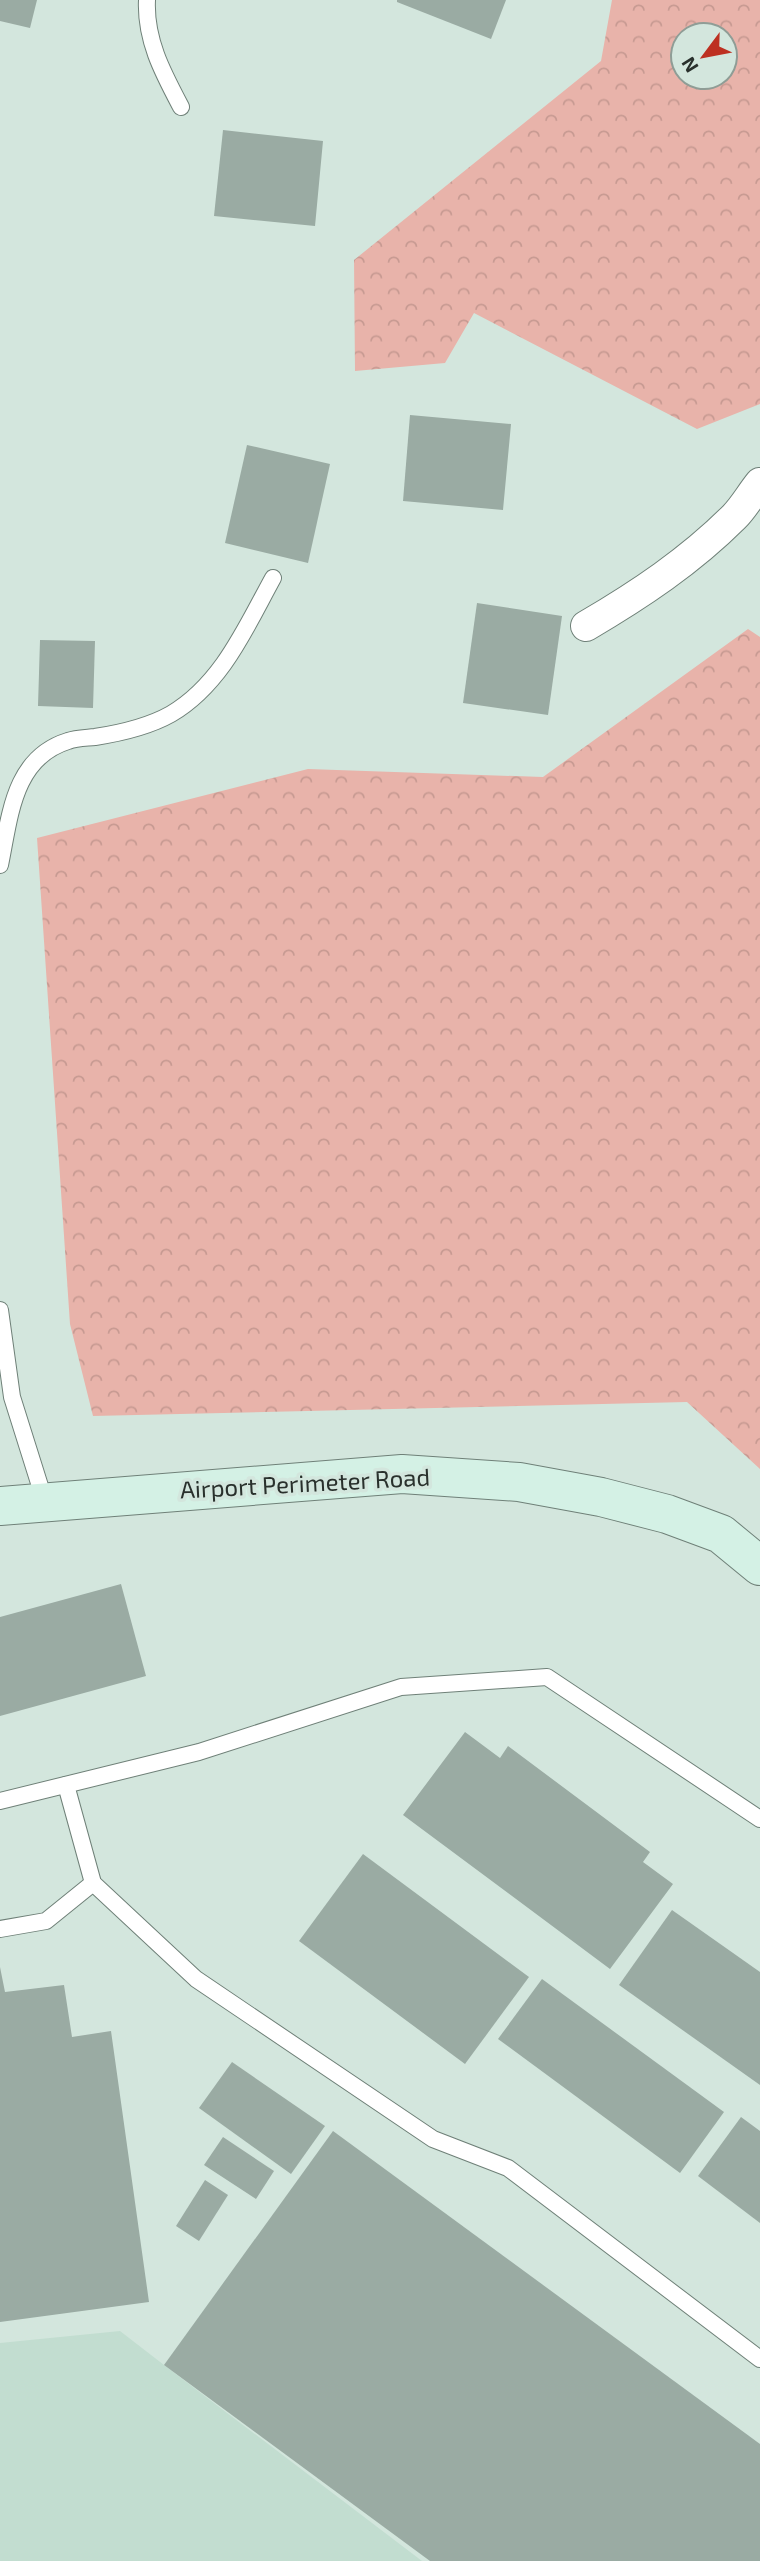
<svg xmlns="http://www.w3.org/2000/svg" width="760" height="2561" font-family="'Exo 2',sans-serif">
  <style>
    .built { fill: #c2ddd0 }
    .forest { fill: url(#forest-crowns); fill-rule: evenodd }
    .building { fill: #9aaba3 }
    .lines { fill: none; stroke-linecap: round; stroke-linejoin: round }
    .lane-casing { stroke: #6f8078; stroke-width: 18 }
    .street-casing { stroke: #6f8078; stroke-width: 32 }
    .secondary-casing { stroke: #6f8078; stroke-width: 40 }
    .lane { stroke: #fff; stroke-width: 16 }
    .street { stroke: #fff; stroke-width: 30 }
    .secondary { stroke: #d4f1e5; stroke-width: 38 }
    .labels { text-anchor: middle; stroke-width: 7; stroke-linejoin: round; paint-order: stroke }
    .street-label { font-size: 24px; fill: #29302c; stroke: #d3e6dd }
  </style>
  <defs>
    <pattern id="forest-crowns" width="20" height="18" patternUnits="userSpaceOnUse" patternTransform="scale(1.75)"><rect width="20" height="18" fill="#e8b3aa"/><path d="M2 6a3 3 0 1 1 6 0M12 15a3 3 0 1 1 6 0" fill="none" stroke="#c79a92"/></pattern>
  </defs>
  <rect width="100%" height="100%" fill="#d3e6dd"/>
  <path class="built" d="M120,2331L164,2365L422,2561H0V2343Z"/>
  <g class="forest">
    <path d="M612,0H760V404L697,429L474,313L445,363L355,371L354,260L601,61ZM725,35V77H683V35Z"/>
    <path d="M748,629L760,637V1469L687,1402L93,1416L70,1324L37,838L308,769L543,777Z"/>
  </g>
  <g class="building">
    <path d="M0,0H37L30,28L0,21Z"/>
    <path d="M397,0H506L491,39L397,2Z"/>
    <path d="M223,130L323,141L315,226L214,216Z"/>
    <path d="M410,415L511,424L503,510L403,501Z"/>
    <path d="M247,445L330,464L308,563L225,543Z"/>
    <path d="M477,603L562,616L548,715L463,703Z"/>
    <path d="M40,640L95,641L93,708L38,706Z"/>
    <path d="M121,1584L146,1676L0,1716V1617Z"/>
    <path d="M465,1732L500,1758L508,1746L650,1852L643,1862L673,1884L610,1969L403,1815Z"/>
    <path d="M363,1854L529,1977L465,2064L299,1941Z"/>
    <path d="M672,1910L760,1972V2085L619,1985Z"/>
    <path d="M0,1967L5,1992L64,1985L72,2037L111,2031L149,2302L0,2322Z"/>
    <path d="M542,1979L724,2112L680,2173L498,2039Z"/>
    <path d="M232,2062L325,2126L291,2174L199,2108Z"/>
    <path d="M741,2117L760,2131V2223L698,2176Z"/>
    <path d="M333,2131L760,2444V2561H430L164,2365Z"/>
    <path d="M223,2137L274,2171L256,2199L204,2165Z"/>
    <path d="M205,2180L228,2195L199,2241L176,2226Z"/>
  </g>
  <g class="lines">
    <g class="lane-casing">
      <g id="lane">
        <path d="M147,0C145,40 163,73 181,107"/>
        <path d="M0,865C10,817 13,758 68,741C76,738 86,738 95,737C121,733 148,727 171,714C222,684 246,627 273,578"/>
        <path d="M0,1310L12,1397L45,1502"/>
        <path d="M66,1785L93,1883L196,1979L433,2139L508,2168L760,2359"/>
        <path d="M0,1801L199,1752L401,1687L547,1677L760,1819"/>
        <path d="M0,1929L46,1921L93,1883"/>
      </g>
    </g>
    <g class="street-casing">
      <path id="street" d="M586,626C639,595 690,561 734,517C744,507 751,494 760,483"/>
    </g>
    <g class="secondary-casing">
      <path id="secondary" d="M0,1506L402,1474L519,1482L601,1497L667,1514L721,1534L760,1566"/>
    </g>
    <use href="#lane" class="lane"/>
    <use href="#street" class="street"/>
    <use href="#secondary" class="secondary"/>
  </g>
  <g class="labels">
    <g class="street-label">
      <text transform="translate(305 1484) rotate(-3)" y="8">Airport Perimeter Road</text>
    </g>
  </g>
  <g transform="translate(704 56) rotate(238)"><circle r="33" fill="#d3e6dd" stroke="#8f9d96" stroke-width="2"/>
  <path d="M0-5L12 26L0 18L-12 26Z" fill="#bd3021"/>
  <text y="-10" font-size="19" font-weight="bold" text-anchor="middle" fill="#29302c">N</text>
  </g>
</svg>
